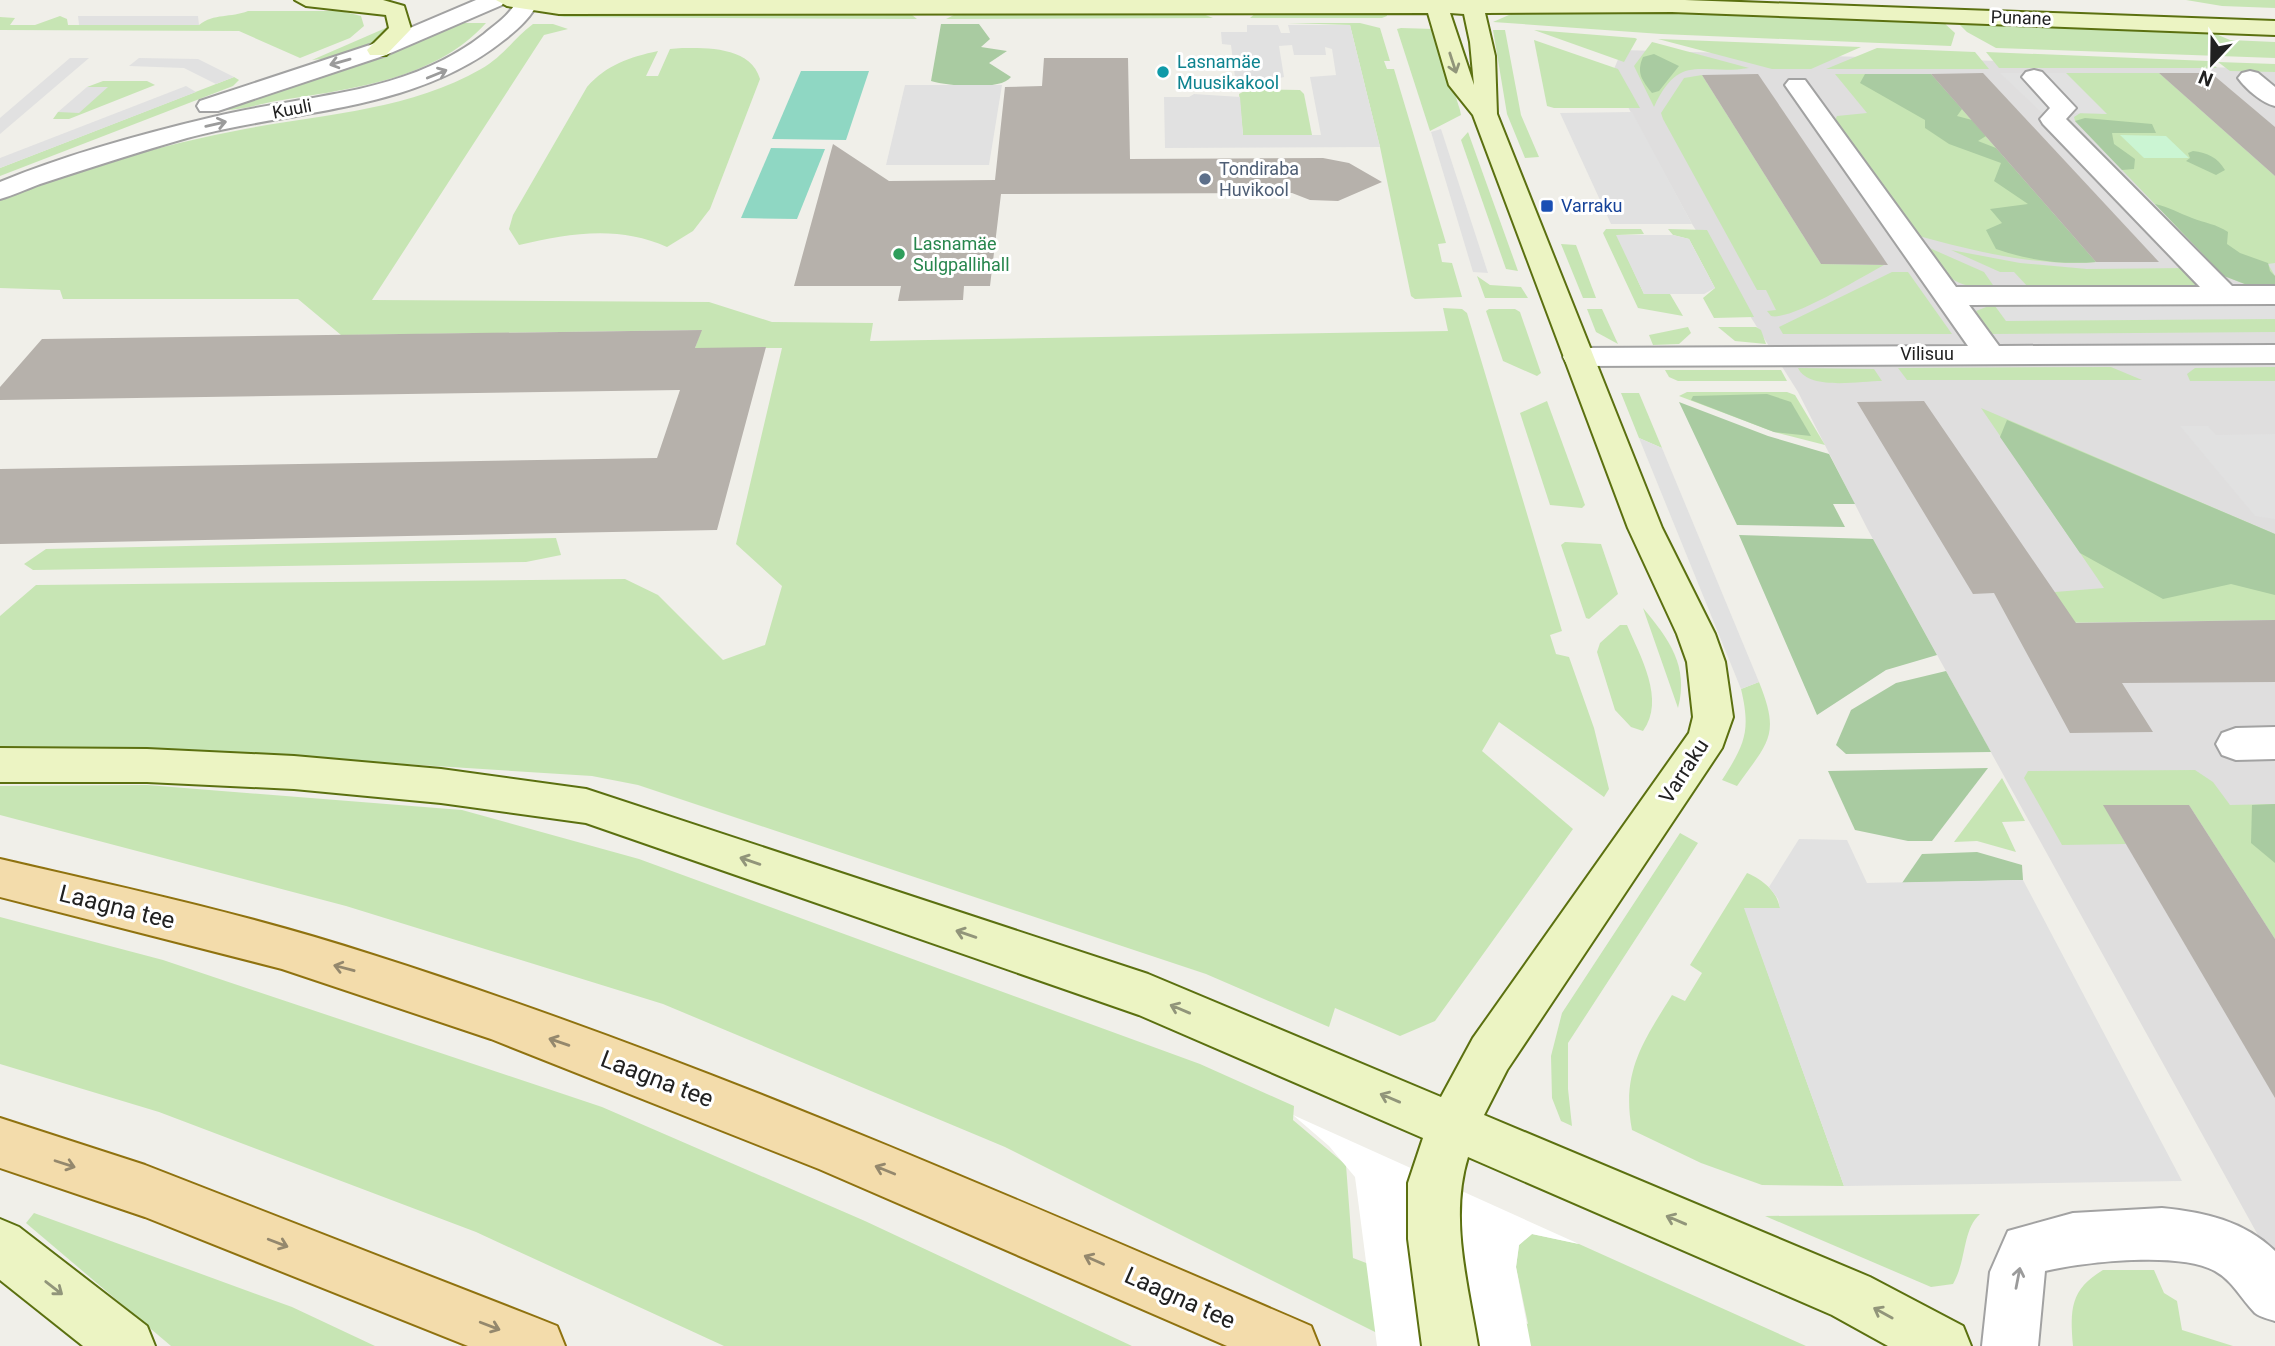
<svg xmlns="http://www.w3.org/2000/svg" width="2275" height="1346" font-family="Roboto,sans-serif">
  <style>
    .residential { fill: #dfdede }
    .grass { fill: #c7e5b4 }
    .forest { fill: #a9cba1 }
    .park { fill: #cbf5d3 }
    .pitch { fill: #8fd7c3 }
    .parking { fill: #e1e1e1 }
    .pier { fill: #fff }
    .building { fill: #b6b1ab }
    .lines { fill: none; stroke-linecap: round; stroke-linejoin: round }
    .street-casing { stroke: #a2a2a2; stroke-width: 4 }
    .secondary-casing { stroke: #5b7010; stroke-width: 4 }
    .primary-casing { stroke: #8f720f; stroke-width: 4 }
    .street { fill: #fff; fill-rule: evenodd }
    .secondary { fill: #ecf4c3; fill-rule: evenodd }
    .primary { fill: #f3dcab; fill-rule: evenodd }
    .oneway { stroke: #9b9b9b }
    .oneway2 { stroke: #91957a }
    .oneway3 { stroke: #94886d }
    .culture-dot { fill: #0f9aa8; stroke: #fff; stroke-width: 2.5 }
    .service-dot { fill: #5c6f8a; stroke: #fff; stroke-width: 2.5 }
    .transit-dot { fill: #1a4fb4; stroke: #fff; stroke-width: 2.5 }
    .leisure-dot { fill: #2e9e5b; stroke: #fff; stroke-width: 2.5 }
    .labels { text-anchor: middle; stroke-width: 6; stroke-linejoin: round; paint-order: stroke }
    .far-street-label { font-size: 18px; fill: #212121; stroke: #fff }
    .far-culture-label { font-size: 18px; fill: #0d838f; stroke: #fff; text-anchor: start }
    .far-service-label { font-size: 18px; fill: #4e5e75; stroke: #fff; text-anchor: start }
    .far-transit-label { font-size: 18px; fill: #164399; stroke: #fff; text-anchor: start }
    .far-leisure-label { font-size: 18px; fill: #27864d; stroke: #fff; text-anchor: start }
    .street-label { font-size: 21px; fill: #212121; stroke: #fff }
    .near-street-label { font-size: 24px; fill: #212121; stroke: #fff }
  </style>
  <rect width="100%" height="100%" fill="#f0efe9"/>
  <path class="residential" d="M1622,50L2275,69V1266L1868,530L1798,392L1692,224L1611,76Z"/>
  <g class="grass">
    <path d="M2186,0H2275V8L2222,6Z"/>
    <path d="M248,11H341L361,16L364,26L350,38L300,58L239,31L0,30V17L15,18L10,25H35L60,16L67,19L68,25H199C214,13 231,18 248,11Z"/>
    <path d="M1386,11L1387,16L1382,18H1250L1257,12Z"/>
    <path d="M1518,11H1643L1942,21L1955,33L1951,46L1661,34L1493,22Z"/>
    <path d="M1198,12L1213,18L946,19L956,14Z"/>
    <path d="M577,14L912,15L917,19L558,17Z"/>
    <path d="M1957,22L2211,32L2230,40L2275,42V58L1996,48L1967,32Z"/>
    <path d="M458,23H486C434,81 348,89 276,101C259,104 234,113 218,109Z"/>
    <path d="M1288,23H1360L1380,28L1390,61H1384L1387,69H1394L1446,243L1438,244L1442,262L1452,263L1462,297L1415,299L1411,296L1380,147L1350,25Z"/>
    <path d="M533,24H553L568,29L544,35L372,300L709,302L772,322L873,323L870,341L1448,331L1443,308L1462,309L1467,313L1562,631L1550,635L1556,654L1569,657L1594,728L1609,789L1604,797L1499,722L1482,751L1573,829L1435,1021L1400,1036L1335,1008L1329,1027L1206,974L638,785L592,776L167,749H0V616L36,585L625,579L658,595L723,660L765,645L782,586L736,544L782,348H695L701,330L341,335L298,299H63L60,290L0,288V200C80,168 161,145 245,129C324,114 410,110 481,69C503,57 514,38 533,24Z"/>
    <path d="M388,27C378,52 336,58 312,60Z"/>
    <path d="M1401,28L1434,29L1460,110L1461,115L1430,131L1397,29Z"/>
    <path d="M1493,30H1505L1521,115L1539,157L1525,158L1507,114Z"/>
    <path d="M1534,30L1635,38L1637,39L1624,62Z"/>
    <path d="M1658,39L1861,47L1811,69H1772Z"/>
    <path d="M1534,40L1618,69L1640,108H1554L1547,106Z"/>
    <path d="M1652,42L1656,43L1749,68C1701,76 1680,51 1654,107L1634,66Z"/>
    <path d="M682,48C709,48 751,47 760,79L710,209L693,231L667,247C619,225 569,233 519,245L509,229L513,215L587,87C606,65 630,57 658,51L646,76H658L670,49Z"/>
    <path d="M1877,48L1975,52L1989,69H1826Z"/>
    <path d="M1986,52L2209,61L2217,68H1999Z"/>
    <path d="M2218,62L2275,64V72L2230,71Z"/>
    <path d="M2063,73H2159L2275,176V263L2268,264L2275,276L2250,286L2224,276L2075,121L2074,117L2082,112Z"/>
    <path d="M1835,74H1931L2096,262C2038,267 1974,251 1919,236L1834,122L1837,116L1867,113Z"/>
    <path d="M1702,75L1821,264L1884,265C1863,276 1791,321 1771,316L1767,311L1776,310L1766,290H1757L1663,119L1661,113L1684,78Z"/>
    <path d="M234,77L239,80L233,86L0,176V168Z"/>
    <path d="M147,81L155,85L69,119H53L58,112H79L106,87H87L103,81Z"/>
    <path d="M1248,89L1300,90L1304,94L1312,135H1243L1239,94Z"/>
    <path d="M1468,132L1518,271L1506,269L1461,140Z"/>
    <path d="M1606,229H1641L1644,234L1617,235L1644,294H1670L1683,316L1638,308L1603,233Z"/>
    <path d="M1668,229L1707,230L1754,317L1714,318L1703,298L1715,288L1689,239L1673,235Z"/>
    <path d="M1561,244L1576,245L1596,298H1583Z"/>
    <path d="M1925,246L1984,272L1995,288C1952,287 1949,280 1925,246Z"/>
    <path d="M1951,250L2020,263L2087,269L2186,268L2204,288H2029L2014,272H2000Z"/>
    <path d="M1892,272H1908L1952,334H1783L1779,327Z"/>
    <path d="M1477,276L1490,285L1521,287L1528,298H1485Z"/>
    <path d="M1994,304L2007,319H2275V332L1987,334L1977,321L1976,311Z"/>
    <path d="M1489,309H1515L1520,312L1541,373L1537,376L1503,361L1486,311Z"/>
    <path d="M1587,309H1602L1618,344L1596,332Z"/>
    <path d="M1688,327L1691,333L1679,344L1653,345L1649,335Z"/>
    <path d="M1718,327H1756L1761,330L1766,344L1735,341Z"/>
    <path d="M2111,367L2142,380H1907L1898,368Z"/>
    <path d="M2275,367V381H2190L2187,374L2195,368Z"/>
    <path d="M1798,368L1874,369L1882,381C1859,381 1809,391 1798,368Z"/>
    <path d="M1665,370H1781L1787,381H1678L1669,377Z"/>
    <path d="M1687,392H1787L1795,395L1825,445L1774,432L1679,396Z"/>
    <path d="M1621,393H1639L1662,448L1639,438Z"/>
    <path d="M1547,401L1585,505L1582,508L1550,505L1520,413Z"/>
    <path d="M1981,408L2275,534V620L2050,623L2055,592L2104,588Z"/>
    <path d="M556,538L561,555L526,562L33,570L24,564L46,549Z"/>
    <path d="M1565,542L1601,544L1618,594L1589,619L1586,618L1561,545Z"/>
    <path d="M1643,608C1669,639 1689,666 1678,708Z"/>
    <path d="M1620,625H1627C1640,656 1666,700 1643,731L1631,727L1615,710L1597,652L1600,643Z"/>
    <path d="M1759,682C1781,736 1768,742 1737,786L1722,780C1745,744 1751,731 1741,689Z"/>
    <path d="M2195,770L2213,782L2230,805L2275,804V939L2189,805H2104L2126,844L2062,845L2024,778L2028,771Z"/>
    <path d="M2002,778L2025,821L2002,822L2016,852L1977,841L1954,842Z"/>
    <path d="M147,785L462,810L639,859L1200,1064L1294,1106L1293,1120L1346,1165L1353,1258L1528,1324L1516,1267L1519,1245L1532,1234L1579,1244L1806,1346H1403L1005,1147L663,1004L346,906L0,815V786Z"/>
    <path d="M1680,833L1698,843L1568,1043V1089L1572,1126L1561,1121L1552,1098L1551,1056L1562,1013Z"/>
    <path d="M1747,873C1763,880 1777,891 1780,908L1745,909L1844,1186L1762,1185L1701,1163L1632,1130C1621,1072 1643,1042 1672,995L1685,1001L1702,973L1690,965Z"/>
    <path d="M0,917L163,960L602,1107L865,1221L1132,1346H724L476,1232L159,1112L0,1064Z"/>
    <path d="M34,1213L292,1307L375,1346H171L26,1223Z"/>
    <path d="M1980,1214C1962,1230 1967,1260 1953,1284L1931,1287L1765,1216Z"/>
    <path d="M2103,1270H2154L2164,1293L2177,1301L2182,1330L2233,1346H2073C2070,1309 2070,1290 2103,1270Z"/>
  </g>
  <g class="forest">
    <path d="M941,24H979L990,39L981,47L1007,51L989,63L1011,77C1001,91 948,86 931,81Z"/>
    <path d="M1654,54L1679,66L1659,91L1652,93C1642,80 1636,73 1643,57Z"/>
    <path d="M1865,74H1931L1962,109L1957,116L1972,120L1986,136L1978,141L1996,148L2096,262C2063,265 2027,260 1996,249L1986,230L2002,223L1990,209L2028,204L1994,181L2001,163L1949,144L1925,128V120L1860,83Z"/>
    <path d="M2085,118L2152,124L2156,133H2112L2114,144L2135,159L2134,169L2122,170L2075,121Z"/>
    <path d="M2193,151C2208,153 2217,157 2225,170L2216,175L2186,161L2190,158L2188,153Z"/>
    <path d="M2155,204C2169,207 2179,213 2192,218C2205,223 2216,224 2228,232L2227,244L2240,253L2268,263L2270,271L2275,276V286H2250L2224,276Z"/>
    <path d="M1767,394L1791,402L1811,436L1774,432L1691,400L1693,396Z"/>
    <path d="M1679,402L1768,436L1829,454L1855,504H1833L1845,527L1737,525Z"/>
    <path d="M2007,420L2275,534V595L2231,584L2163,599L2080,553L2000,437Z"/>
    <path d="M1739,535L1873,539L1937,655L1886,670L1817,715Z"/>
    <path d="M1946,671L1991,752L1846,754L1836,745L1851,710L1896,683Z"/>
    <path d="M1988,768L1932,841H1908L1855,830L1828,771Z"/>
    <path d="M2275,804V863L2251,843L2252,805Z"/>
    <path d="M1977,852L2022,865L2023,880L1902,883L1922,854Z"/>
  </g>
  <path class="park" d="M2120,135L2166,136L2189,158H2144Z"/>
  <g class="pitch">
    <path d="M801,71H869L846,140L772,139Z"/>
    <path d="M771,148L825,149L797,219L741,218Z"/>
  </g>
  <g class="parking">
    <path d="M78,16H198L199,25H79Z"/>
    <path d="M1247,25H1278L1281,33H1290L1288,25H1350L1380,147L1165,148L1164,97H1189L1194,94L1240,97L1243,135H1321L1310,77L1336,75L1332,49L1325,47L1326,55H1294L1292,45L1279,46L1284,77L1271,80L1235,77L1231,45L1222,44L1221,32H1247Z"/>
    <path d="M70,58H89L0,134V118Z"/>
    <path d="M139,58L198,59L234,77L216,84L184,68L129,66Z"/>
    <path d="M2000,73H2066L2107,114L2041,112Z"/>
    <path d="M905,85H1002L989,165H886Z"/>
    <path d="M186,86L196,92L0,168V158Z"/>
    <path d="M87,87H108L79,113L58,112Z"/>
    <path d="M1632,112L1692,224H1611L1560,113Z"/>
    <path d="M1441,129L1488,273L1473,272L1431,132Z"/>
    <path d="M1616,235H1673L1689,239L1715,288L1704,294H1644Z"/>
    <path d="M1995,306H2275V319L2006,321Z"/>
    <path d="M2180,426H2208L2216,435L2275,434V519L2255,516Z"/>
    <path d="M1639,438L1662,448L1759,682L1741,689Z"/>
    <path d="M1799,839L1847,840L1867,883L2023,880L2182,1181L1844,1186L1744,908H1780L1778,899L1769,887Z"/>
  </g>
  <path class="pier" d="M1293,1115L1579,1244L1532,1234L1519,1245L1516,1267L1531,1346H1377L1355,1177L1329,1146Z"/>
  <g class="building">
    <path d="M1044,58H1128L1130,159L1323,158L1349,163L1382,182L1338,201L1310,200L1292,193L1001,194L990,286H964L963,300L898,301L901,286H794L833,144L889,181L995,180L1005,87L1042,86Z"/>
    <path d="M1983,73L2159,262H2096L1931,74Z"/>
    <path d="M2159,73H2211L2275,127V176Z"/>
    <path d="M1758,74L1888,265L1821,264L1702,75Z"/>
    <path d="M702,330L695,348L766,347L717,530L0,544V469L657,458L680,390L0,400V387L42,339Z"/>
    <path d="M1924,401L2076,623L2275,620V682L2122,683L2153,732L2070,733L1994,593L1973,594L1857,402Z"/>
    <path d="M2103,805H2189L2275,939V1098Z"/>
  </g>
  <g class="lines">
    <g class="street-casing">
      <g id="street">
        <path d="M476,0H505L502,5L386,55L218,111H200L197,106L200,101L370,45Z"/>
        <path d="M517,0H539C532,17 518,29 504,40C414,112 295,109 187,138C138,152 89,168 40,184C26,189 14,195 0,199V182C68,154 141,134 213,117C306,94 405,96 484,34C496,24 511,14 517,0Z"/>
        <path d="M2034,70L2042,72L2076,108L2066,119L2232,286H2275V304L1969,305L1999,346L2275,345V363L1578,366L1567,364L1563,357L1567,350L1578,348L1968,346L1785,85L1789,80H1805L1956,287H2200L2043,124L2040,119L2050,108L2022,77L2026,72Z"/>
        <path d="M2250,71L2258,73L2275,87V106C2262,103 2246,89 2238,78L2242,73Z"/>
        <path d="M2275,727V759L2236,760L2222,755L2216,744L2222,733L2236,728Z"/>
        <path d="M2162,1208C2204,1212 2244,1221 2275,1251V1321C2269,1319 2260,1317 2255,1313C2241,1299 2233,1281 2215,1271C2179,1251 2084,1262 2045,1271L2038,1346H1982L1990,1272L2008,1231L2073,1213Z"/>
      </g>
    </g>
    <g class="secondary-casing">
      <g id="secondary">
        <path d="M295,0H383L404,6L411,29L386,55H370L367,50L389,28L386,15L306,6Z"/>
        <path d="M496,0H1685L2275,21V35L1672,12L1485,13L1495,56L1497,114L1662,528L1715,634L1725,662L1733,717L1722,748L1507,1070L1484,1115L1870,1277L1963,1326L1971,1346H1888L1832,1315L1468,1157C1449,1218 1468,1285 1478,1346H1422L1408,1239V1183L1423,1138L1139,1015L586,823L441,803L294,789L147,782H0V748L147,749L294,756L441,769L586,789L1148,974L1441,1097L1473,1038L1689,733L1693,717L1687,662L1677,634L1628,528L1473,115L1449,85L1428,13L559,14L507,6ZM1450,13L1464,14L1470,42L1474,85Z"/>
        <path d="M0,1219L19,1227L147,1326L155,1346H83L0,1280Z"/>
      </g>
    </g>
    <g class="primary-casing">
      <g id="primary">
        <path d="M0,859C125,888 251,915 373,955C694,1057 1002,1193 1311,1326L1319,1346H1227L819,1169L491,1039L282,969L0,897Z"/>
        <path d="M0,1118L145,1165L537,1318L557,1326L565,1346H468L145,1217L0,1168Z"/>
      </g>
    </g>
    <use href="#street" class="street"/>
    <use href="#secondary" class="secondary"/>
    <use href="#primary" class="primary"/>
  </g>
  <defs><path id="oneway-shaft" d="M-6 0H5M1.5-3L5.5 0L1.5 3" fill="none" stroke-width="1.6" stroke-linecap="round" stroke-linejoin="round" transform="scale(1.75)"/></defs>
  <g class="oneway">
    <use href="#oneway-shaft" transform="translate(340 62) rotate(164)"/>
    <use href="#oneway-shaft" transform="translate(437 74) rotate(-22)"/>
    <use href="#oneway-shaft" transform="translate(216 124) rotate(-13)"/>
    <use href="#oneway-shaft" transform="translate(2018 1278) rotate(-79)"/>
  </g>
  <g class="oneway2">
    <use href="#oneway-shaft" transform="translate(1453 63) rotate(72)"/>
    <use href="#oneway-shaft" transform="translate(750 861) rotate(-161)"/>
    <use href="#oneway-shaft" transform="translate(966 934) rotate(-161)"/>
    <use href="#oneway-shaft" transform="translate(1180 1009) rotate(-157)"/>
    <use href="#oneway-shaft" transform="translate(1390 1098) rotate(-157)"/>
    <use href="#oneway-shaft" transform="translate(1676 1220) rotate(-157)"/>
    <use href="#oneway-shaft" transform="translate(54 1288) rotate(38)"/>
    <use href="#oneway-shaft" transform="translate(1883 1313) rotate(-151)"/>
  </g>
  <g class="oneway3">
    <use href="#oneway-shaft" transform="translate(344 968) rotate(-165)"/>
    <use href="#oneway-shaft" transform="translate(559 1042) rotate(-161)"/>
    <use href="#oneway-shaft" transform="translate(65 1164) rotate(18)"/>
    <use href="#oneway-shaft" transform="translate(885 1170) rotate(-158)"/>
    <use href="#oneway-shaft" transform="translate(278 1243) rotate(21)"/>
    <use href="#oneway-shaft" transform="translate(1094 1260) rotate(-156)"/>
    <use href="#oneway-shaft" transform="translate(490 1326) rotate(21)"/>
  </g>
  <circle class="culture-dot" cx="1163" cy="72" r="7"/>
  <circle class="service-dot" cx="1205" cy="179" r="7"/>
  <rect class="transit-dot" x="1540" y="199" width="14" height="14" rx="3.5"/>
  <circle class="leisure-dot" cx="899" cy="254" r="7"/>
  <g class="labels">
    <g class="far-street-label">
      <text transform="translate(2021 18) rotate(2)" y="6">Punane</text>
      <text transform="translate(292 109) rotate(-11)" y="6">Kuuli</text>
      <text x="1927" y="360">Vilisuu</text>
    </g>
    <g class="far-culture-label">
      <text x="1177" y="68">Lasnamäe<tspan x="1177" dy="21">Muusikakool</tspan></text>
    </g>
    <g class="far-service-label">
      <text x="1219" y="175">Tondiraba<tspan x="1219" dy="21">Huvikool</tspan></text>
    </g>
    <g class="far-transit-label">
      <text x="1561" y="212">Varraku</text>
    </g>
    <g class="far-leisure-label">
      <text x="913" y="250">Lasnamäe<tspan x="913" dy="21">Sulgpallihall</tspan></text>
    </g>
    <g class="street-label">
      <text transform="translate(1684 771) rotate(-57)" y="7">Varraku</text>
    </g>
    <g class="near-street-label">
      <text transform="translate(117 907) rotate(14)" y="8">Laagna tee</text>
      <text transform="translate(657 1079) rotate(21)" y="8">Laagna tee</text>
      <text transform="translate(1180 1298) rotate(24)" y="8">Laagna tee</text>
    </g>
  </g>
  <g transform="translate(2212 63) rotate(202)" stroke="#ffffff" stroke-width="5" paint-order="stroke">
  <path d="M0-5L12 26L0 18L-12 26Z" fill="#212121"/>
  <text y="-10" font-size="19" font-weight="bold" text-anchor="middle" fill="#212121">N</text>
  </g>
</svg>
